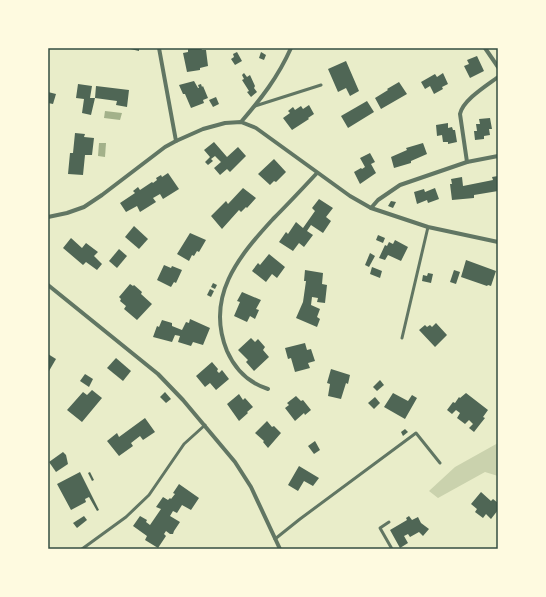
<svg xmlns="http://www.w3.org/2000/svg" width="546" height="597" font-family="Rubik,sans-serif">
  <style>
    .green { fill: #cad2ad }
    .water { fill: #a3b18a }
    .building { fill: #4f6655 }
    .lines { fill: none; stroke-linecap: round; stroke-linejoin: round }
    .service { stroke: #617663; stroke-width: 3 }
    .minor { stroke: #617663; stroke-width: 4 }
    .neatline { fill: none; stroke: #344e41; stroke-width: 1.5 }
  </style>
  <rect width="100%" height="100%" fill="#e9edc9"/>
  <path class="green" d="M498,443V476L485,472L438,498L429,491L455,467Z"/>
  <g class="water">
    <path d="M105,111L122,113L120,120L104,118Z"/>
    <path d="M99,143H106L105,157L98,156Z"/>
  </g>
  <g class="building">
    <path d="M126,48H139V51Z"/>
    <path d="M188,48H201L202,50H206L208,66L200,68V70L187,72L183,53L188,52Z"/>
    <path d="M237,52L242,61L235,65L231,59L234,57L233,54Z"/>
    <path d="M261,52L266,55L264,60L259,58Z"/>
    <path d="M477,56L484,71L470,78L464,66L469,64L467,60Z"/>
    <path d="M346,61L359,91L350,96L346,88L338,92L328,69Z"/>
    <path d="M244,73L247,77L250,75L255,86L254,88L257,92L251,97L247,92L249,91L242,80L244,79L242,75Z"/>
    <path d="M443,73L448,84L442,87L443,89L434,94L430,86L425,89L421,82L435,74L437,77Z"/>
    <path d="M194,81L198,88H199L198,85L201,84L202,87L203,86L208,98L203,100L204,103L191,108L185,94H183L179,85Z"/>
    <path d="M399,82L407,94L381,109L375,98L388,90L387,89Z"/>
    <path d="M78,84L92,86L90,98H95L91,115L82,113L84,99L76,98Z"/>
    <path d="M96,86L129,90L127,107L116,105L117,101L95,98Z"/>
    <path d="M48,92L56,94L53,104L48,103Z"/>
    <path d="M216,97L219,104L213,107L209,100Z"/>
    <path d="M367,101L374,112L348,128L341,116Z"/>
    <path d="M309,105L314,114L308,118L309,119L292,130L283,118L290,113L288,111L293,107L295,110L301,106L303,109Z"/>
    <path d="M490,118L492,129H489L490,135L484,136V139L475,140L474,131H477L476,124H480L479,119Z"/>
    <path d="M448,123V128L452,127L453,130H455L457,142L448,144V142H443L442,135L437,136L436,125Z"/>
    <path d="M75,133L85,134L84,137L94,138L92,155H85L83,175L68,174L70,153H73Z"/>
    <path d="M214,142L227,157L238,147L246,156L230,172L227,169L220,175L214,168L221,162L215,156L211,159L213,161L208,165L205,162L210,157L204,150Z"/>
    <path d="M423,143L427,154L411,161V163L394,168L391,157L407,150L406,148Z"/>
    <path d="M370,153L375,162L371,164L376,173L360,184L354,172L361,168L362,169L365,167L360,158Z"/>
    <path d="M274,159L286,172L276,182L274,181L270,185L258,174Z"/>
    <path d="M168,173L179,189L163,199L160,194L153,198L156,202L140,212L137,206L126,212L120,203L135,193L133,191L138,187L140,190L152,182L153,183L157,180L156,178L161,175L162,177Z"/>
    <path d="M498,176V191L474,195V198L452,200L450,184H452L451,179L462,177L463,186L493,180L492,177Z"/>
    <path d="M243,188L256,198L247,208L246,207L241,212L239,210L222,229L211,216L226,201L228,204Z"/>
    <path d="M435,188L439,199L428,203L427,200L417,204L414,192L424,189L425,192Z"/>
    <path d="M319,199L333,208L326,217L331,221L323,233L311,225L307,231L313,235L304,247L299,243L293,251L279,242L286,232L288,234L296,222L303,228L315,211L312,208Z"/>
    <path d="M391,201L396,202L393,208L388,206Z"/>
    <path d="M134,226L148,239L139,249L125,237Z"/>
    <path d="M190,233L206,240L199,252L197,251L194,256L192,255L189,261L177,254Z"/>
    <path d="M378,235L385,238L383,243L376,240Z"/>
    <path d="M71,238L82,248L86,243L98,252L94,256L102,264L97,270L86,262L83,265L63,248Z"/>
    <path d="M395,240L408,247L401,261L388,255L385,260L379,258L385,245L387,246L389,242L393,244Z"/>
    <path d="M119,249L127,256L117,268L109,261Z"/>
    <path d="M370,253L375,256L369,267L365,265Z"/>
    <path d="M269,254L285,267L277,278L272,274L266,282L252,271L258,263L260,265Z"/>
    <path d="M466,260L496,271L491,286L488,285L487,286L461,277Z"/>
    <path d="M164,265L171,268L172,266L182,270L176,283L174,282L171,287L157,280Z"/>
    <path d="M372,267L382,271L380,278L370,274Z"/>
    <path d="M305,270L323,273L322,284L327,285L325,303L317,302L318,298L312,297L311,305L320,309L317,317L320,319L317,327L296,318L303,302L306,281H304Z"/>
    <path d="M454,270L460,272L456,284L450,282Z"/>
    <path d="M428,273L433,274L431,283L422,281L423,275L427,276Z"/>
    <path d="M213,283L217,285L215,289L211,287Z"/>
    <path d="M130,284L133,286L134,285L142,292L141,294L152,304L137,320L124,309L126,306L120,301L121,299L119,297Z"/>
    <path d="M210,289L214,291L211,297L207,295Z"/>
    <path d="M242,292L261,300L256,309L259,310L255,319L250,316L247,322L234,316L240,302L237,301Z"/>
    <path d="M190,319L210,328L203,345L193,342L191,346L178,342L180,336L175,335L172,342L153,337L157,326L159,327L162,320L172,323V326L182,330L186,322L189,323Z"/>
    <path d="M436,323L447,335L435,347L419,330L425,325L427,327L430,325L432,327Z"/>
    <path d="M251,338L255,342L258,339L265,347L263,350L269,357L254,371L246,362L248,360L238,350Z"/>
    <path d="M305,343L307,350L311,349L315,361L308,363L310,368L295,372L291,358L288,359L285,348Z"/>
    <path d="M48,354L56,359L49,371L48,370Z"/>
    <path d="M116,358L131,371L123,381L107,368Z"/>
    <path d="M212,362L218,369L217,371L219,373L222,370L229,379L216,390L210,383L205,387L196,376Z"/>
    <path d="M331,369L350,375L348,384L346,383L341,399L328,396L330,384L327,383Z"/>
    <path d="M85,374L93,379L89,387L80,381Z"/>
    <path d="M380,380L384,385L377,391L373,387Z"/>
    <path d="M92,390L102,398L82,422L67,410L83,392L87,395Z"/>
    <path d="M165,392L171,399L166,403L160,397Z"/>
    <path d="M393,393L408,401L412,395L417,398L405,419L384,407Z"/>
    <path d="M466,393L488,410L483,417L485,418L481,423L474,432L469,428L473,424L469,420L465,424L457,418L460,413L456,410L452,414L447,410L453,402L455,403L459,397L460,398Z"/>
    <path d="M239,394L243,400L245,398L253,407L247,412L248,413L239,421L227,404Z"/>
    <path d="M296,396L301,401L303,400L311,410L305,415L304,413L295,421L285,408L289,405L287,403Z"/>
    <path d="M375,397L380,403L374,409L368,403Z"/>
    <path d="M145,418L155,432L143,440L140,436L131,443L133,446L119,456L107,441L117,433L119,437Z"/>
    <path d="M267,421L272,427L274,426L281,433L268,448L263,442L264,441L255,433Z"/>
    <path d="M405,429L408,432L403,436L401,432Z"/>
    <path d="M315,441L320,450L314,454L308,446Z"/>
    <path d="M63,452L66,455L68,464L56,472L49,462Z"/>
    <path d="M299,466L319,478L313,486L304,481L298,491L288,485Z"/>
    <path d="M80,472L99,510L97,511L89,497L85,499L86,502L71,510L57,484Z"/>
    <path d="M90,472L94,480L92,481L88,473Z"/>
    <path d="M179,484L199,498L191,510L182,505L177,513L173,511L170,516L180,522L174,531L173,534H170L166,531L164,534L166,536L158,548L145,540L147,536L133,526L140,516L147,520L146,522L150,525L161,509L156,507L163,497L168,500L170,498L171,499L175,494L173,493Z"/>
    <path d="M481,492L491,501L493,499L498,503V510L491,519L486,514L483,518L475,512L477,509L471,504Z"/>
    <path d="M84,516L87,520L77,528L73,523Z"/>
    <path d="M409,516L412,520L418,517L421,523L429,529L423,536L419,532L410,537L408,534L404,536L408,543L400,548L390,530L407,520L406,518Z"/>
  </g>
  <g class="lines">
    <g class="service">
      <path d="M255,106L321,85"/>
      <path d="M402,338L428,227"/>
      <path d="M389,522L380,528L392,549"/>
      <path d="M275,539L300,519L416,433L440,463"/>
      <path d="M82,549L126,517L149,495L184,444L205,425"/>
    </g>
    <g class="minor">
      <path d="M159,48L176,141"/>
      <path d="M485,48L498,67"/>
      <path d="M241,122C261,99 278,77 291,48"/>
      <path d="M467,162L460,114C463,100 486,86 498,77"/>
      <path d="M371,208L378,200L400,185L467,162L498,156"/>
      <path d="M48,217L67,213L84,207L102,195L165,147L176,141L203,129L225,123L241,122L256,128L350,196L371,208L428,227L498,242"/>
      <path d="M48,285L158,374L183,400L235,462L251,487L280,549"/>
      <path d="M268,389C249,383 235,369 227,351C205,297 238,257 273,219C288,204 303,188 317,173"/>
    </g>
  </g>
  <rect width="546" height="597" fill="none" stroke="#fefae0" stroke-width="98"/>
  <rect x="49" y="49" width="448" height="499" class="neatline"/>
</svg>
